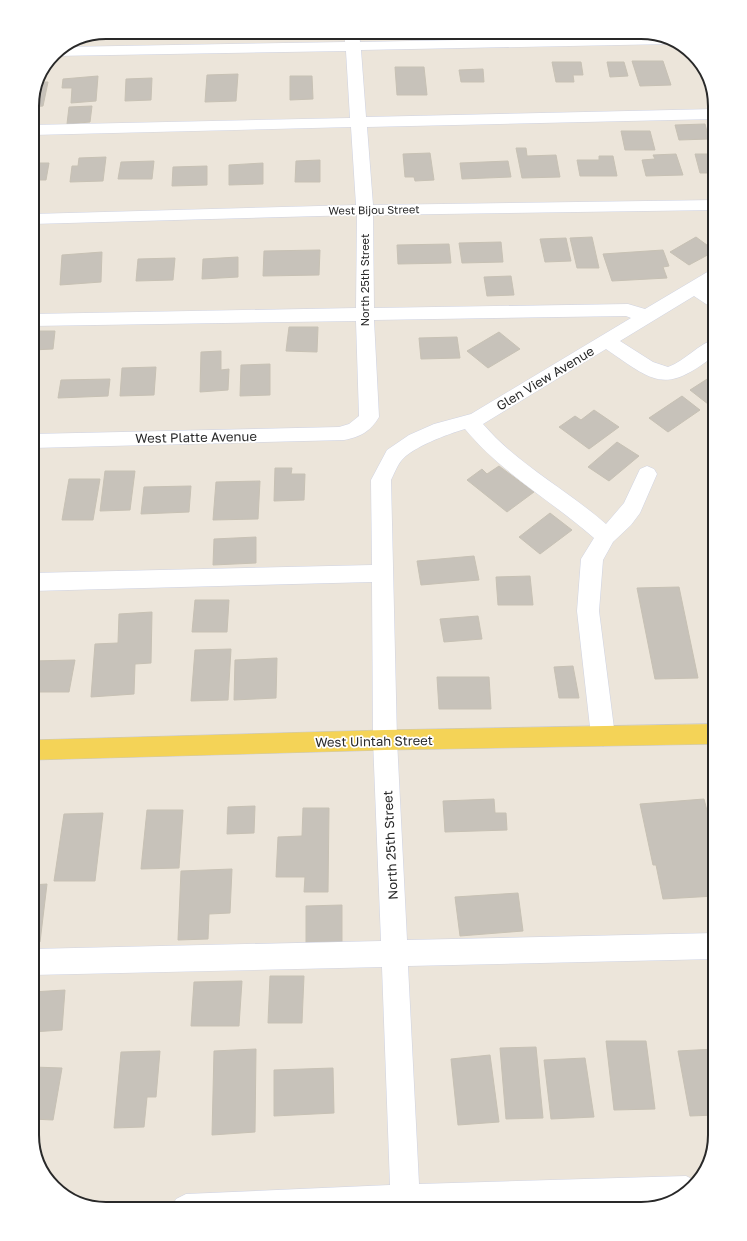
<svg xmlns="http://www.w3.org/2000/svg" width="747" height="1241" font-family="'Golos Text',sans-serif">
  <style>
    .building { fill: #c7c2ba; stroke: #c7c1b4 }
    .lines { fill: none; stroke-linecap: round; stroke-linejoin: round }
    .minor-casing { stroke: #cfd3e3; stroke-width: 1 }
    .major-casing { stroke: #c7c7c7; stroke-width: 1 }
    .minor { fill: #fff; fill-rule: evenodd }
    .major { fill: #f4d357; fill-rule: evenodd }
    .labels { text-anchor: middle; stroke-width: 3.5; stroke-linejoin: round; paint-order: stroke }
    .far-street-label { font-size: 11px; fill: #292929; stroke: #fff }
    .street-label { font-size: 13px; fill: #292929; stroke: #fff }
    .rim { fill: none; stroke: #292929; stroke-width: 2 }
  </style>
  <rect width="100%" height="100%" fill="#ece5da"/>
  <g class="building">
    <path d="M632,61H663L671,85L640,86Z"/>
    <path d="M552,62H581L583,75H573L574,82H556Z"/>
    <path d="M607,62H624L628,76L610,77Z"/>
    <path d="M395,67H424L427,95H397Z"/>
    <path d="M483,69L484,82H461L459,70Z"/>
    <path d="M238,74L236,101L205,102L207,75Z"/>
    <path d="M98,76L96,101L71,103L72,88H62L63,79Z"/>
    <path d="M290,76H312L313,99L290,100Z"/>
    <path d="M152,78L151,100L125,101L126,79Z"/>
    <path d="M41,82H48L43,106L32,107V101Z"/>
    <path d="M92,106L90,122L67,124L69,107Z"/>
    <path d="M705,124L709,139L679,140L675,125Z"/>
    <path d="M621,131H650L655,150H625Z"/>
    <path d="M32,140H39L36,157H32Z"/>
    <path d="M516,148H526L527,156L556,155L560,177L522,178Z"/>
    <path d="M430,153L434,180L415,181L414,177H405L403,154Z"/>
    <path d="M676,154L683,175L646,176L642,160L655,159L653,155Z"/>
    <path d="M695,154H715V173H700Z"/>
    <path d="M599,156H613L617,176H580L577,160H599Z"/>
    <path d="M106,157L103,181L70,182L72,166H78L79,158Z"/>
    <path d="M320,160V182H295L296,161Z"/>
    <path d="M154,161L152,179H118L121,162Z"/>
    <path d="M508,161L511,177L462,179L460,163Z"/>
    <path d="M32,163H49L46,180H38L35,196H32Z"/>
    <path d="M263,163V184L229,185V165Z"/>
    <path d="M207,166V185L172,186L173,167Z"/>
    <path d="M592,237L599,268H577L570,238Z"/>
    <path d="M696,237L715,251L689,265L670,252Z"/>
    <path d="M566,238L571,261L545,262L540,239Z"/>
    <path d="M501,242L503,262L462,263L459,243Z"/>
    <path d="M449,244L451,263L398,264L397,245Z"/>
    <path d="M320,250L319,275L263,276L264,251Z"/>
    <path d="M663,250L669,266L663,267L667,278L612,281L603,254Z"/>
    <path d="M102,252L101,282L60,285L62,255Z"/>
    <path d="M238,257V277L202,279L203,259Z"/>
    <path d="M175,258L173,280L136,281L138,259Z"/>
    <path d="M511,276L514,295L487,296L484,277Z"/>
    <path d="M289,327H318L317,352L286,351Z"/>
    <path d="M32,331H55L53,349L32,350Z"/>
    <path d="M499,332L520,349L488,368L467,351Z"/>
    <path d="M457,337L460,358L421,359L419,338Z"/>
    <path d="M221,351V370L229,369L228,390L200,392L201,352Z"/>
    <path d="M270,364V395L240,396L241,365Z"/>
    <path d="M156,367L154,395L120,396L122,368Z"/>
    <path d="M715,374V400L708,404L690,390Z"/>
    <path d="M110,379L108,396L58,398L61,380Z"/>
    <path d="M682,396L700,410L668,432L649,418Z"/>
    <path d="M594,410L619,427L589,449L559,427L575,416L581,420Z"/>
    <path d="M617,442L639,456L609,481L588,467Z"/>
    <path d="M499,466L534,492L507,512L467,480L482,469L487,474Z"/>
    <path d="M275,468H292L291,474H305L304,500L274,501Z"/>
    <path d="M105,471H135L130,510L100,511Z"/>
    <path d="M69,479H100L93,520H62Z"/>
    <path d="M260,481L258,519L213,520L216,482Z"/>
    <path d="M191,486L189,512L141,514L144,487Z"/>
    <path d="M550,513L572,530L540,554L519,537Z"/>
    <path d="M256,537V563L213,565L214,539Z"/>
    <path d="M474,556L479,580L421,585L417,561Z"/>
    <path d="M530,576L533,605H498L496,577Z"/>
    <path d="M679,587L698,678L655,679L637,588Z"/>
    <path d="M195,600H229L227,632H192Z"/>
    <path d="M152,612L151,663L135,664L134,694L91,697L95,644L118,643L119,614Z"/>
    <path d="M478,616L482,639L444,642L440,619Z"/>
    <path d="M231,649L228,700L191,701L195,650Z"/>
    <path d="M277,658L276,698L234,700L235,660Z"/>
    <path d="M75,660L69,692H32V661Z"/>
    <path d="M573,666L579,698H559L554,667Z"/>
    <path d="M437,677H489L491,709H439Z"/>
    <path d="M494,799L495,813H506L507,830L445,832L443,801Z"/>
    <path d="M704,799L715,842V896L663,899L656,865H653L640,804Z"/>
    <path d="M255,806L254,833L227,834L228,807Z"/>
    <path d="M303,808H329L328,892H304L305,877H276L278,837L302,836Z"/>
    <path d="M147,810H183L179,868L141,869Z"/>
    <path d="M103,813L95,881H54L64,814Z"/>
    <path d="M232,869L230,913L209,914L208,939L178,940L181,871Z"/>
    <path d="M47,884L40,942L32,943V885Z"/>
    <path d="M518,893L523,931L460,936L455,897Z"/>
    <path d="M342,905V942L306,943V906Z"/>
    <path d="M270,976H304L302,1023H268Z"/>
    <path d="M242,981L239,1026H191L194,982Z"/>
    <path d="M65,990L62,1030L32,1032V992Z"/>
    <path d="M606,1041H646L655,1109L614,1110Z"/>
    <path d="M536,1047L543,1118L506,1119L500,1048Z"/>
    <path d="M256,1049L255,1132L212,1135L214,1051Z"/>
    <path d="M715,1049V1115L690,1116L678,1051Z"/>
    <path d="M160,1051L156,1097H147L144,1127L114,1128L121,1052Z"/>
    <path d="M490,1055L499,1122L458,1125L451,1059Z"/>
    <path d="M585,1058L594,1117L551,1119L544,1060Z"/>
    <path d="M33,1067L62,1068L53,1120L32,1119Z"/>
    <path d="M333,1068L334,1113L274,1116V1070Z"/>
  </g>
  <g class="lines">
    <g class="minor-casing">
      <path id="minor" d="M345,32H359L360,42L657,36L675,42L669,44L361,50L366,117L715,109V119L367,127L373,205L715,200V210L373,215L374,308L628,304L645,309L709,271L715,269V283L707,288L715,293V308L709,306L694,296L620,341L653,362L668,367C685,361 698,344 715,339V355C665,394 655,383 606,349L483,424C517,464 566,489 606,524L624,503L640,469L647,466L654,469L657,474L640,513L631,525L613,542L603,560L599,611L615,736L611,743L603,746L595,743L591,736L577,611L581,559L594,538C552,501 501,473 465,429C448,434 412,447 401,461C397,466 394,474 391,480L397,740L407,940L715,933V959L408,966L419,1184L686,1176L696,1181L674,1201L651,1207L569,1209H171L176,1199L186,1194L390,1185L382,967L32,975V949L381,941L373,740L372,582L32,591V573L372,565L371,480L387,450L409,435L434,424L471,414L631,318L626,316L374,320L379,417C370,432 360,437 344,440L32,448V434L339,427L349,424L359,416L356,321L32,326V314L356,308L357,215L32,224V214L356,205L351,127L32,135V125L350,118L346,51L53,56L63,47L345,42Z"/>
    </g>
    <g class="major-casing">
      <path id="major" d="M715,724V744L385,750L32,760V740L385,730Z"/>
    </g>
    <use href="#minor" class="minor"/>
    <use href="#major" class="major"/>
  </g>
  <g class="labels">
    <g class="far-street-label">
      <text transform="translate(374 210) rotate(-1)" y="4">West Bijou Street</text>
      <text transform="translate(365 280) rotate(-90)" y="4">North 25th Street</text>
    </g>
    <g class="street-label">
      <text transform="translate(545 378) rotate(-31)" y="5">Glen View Avenue</text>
      <text transform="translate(196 437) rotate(-1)" y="5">West Platte Avenue</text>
      <text transform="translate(374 741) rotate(-1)" y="5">West Uintah Street</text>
      <text transform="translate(390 845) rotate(-93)" y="5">North 25th Street</text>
    </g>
  </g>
  <path d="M0 0H747V1241H0ZM106 39H641A67 67 0 0 1 708 106V1135A67 67 0 0 1 641 1202H106A67 67 0 0 1 39 1135V106A67 67 0 0 1 106 39Z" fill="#fff" fill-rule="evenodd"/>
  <path class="rim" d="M106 39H641A67 67 0 0 1 708 106V1135A67 67 0 0 1 641 1202H106A67 67 0 0 1 39 1135V106A67 67 0 0 1 106 39Z"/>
</svg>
